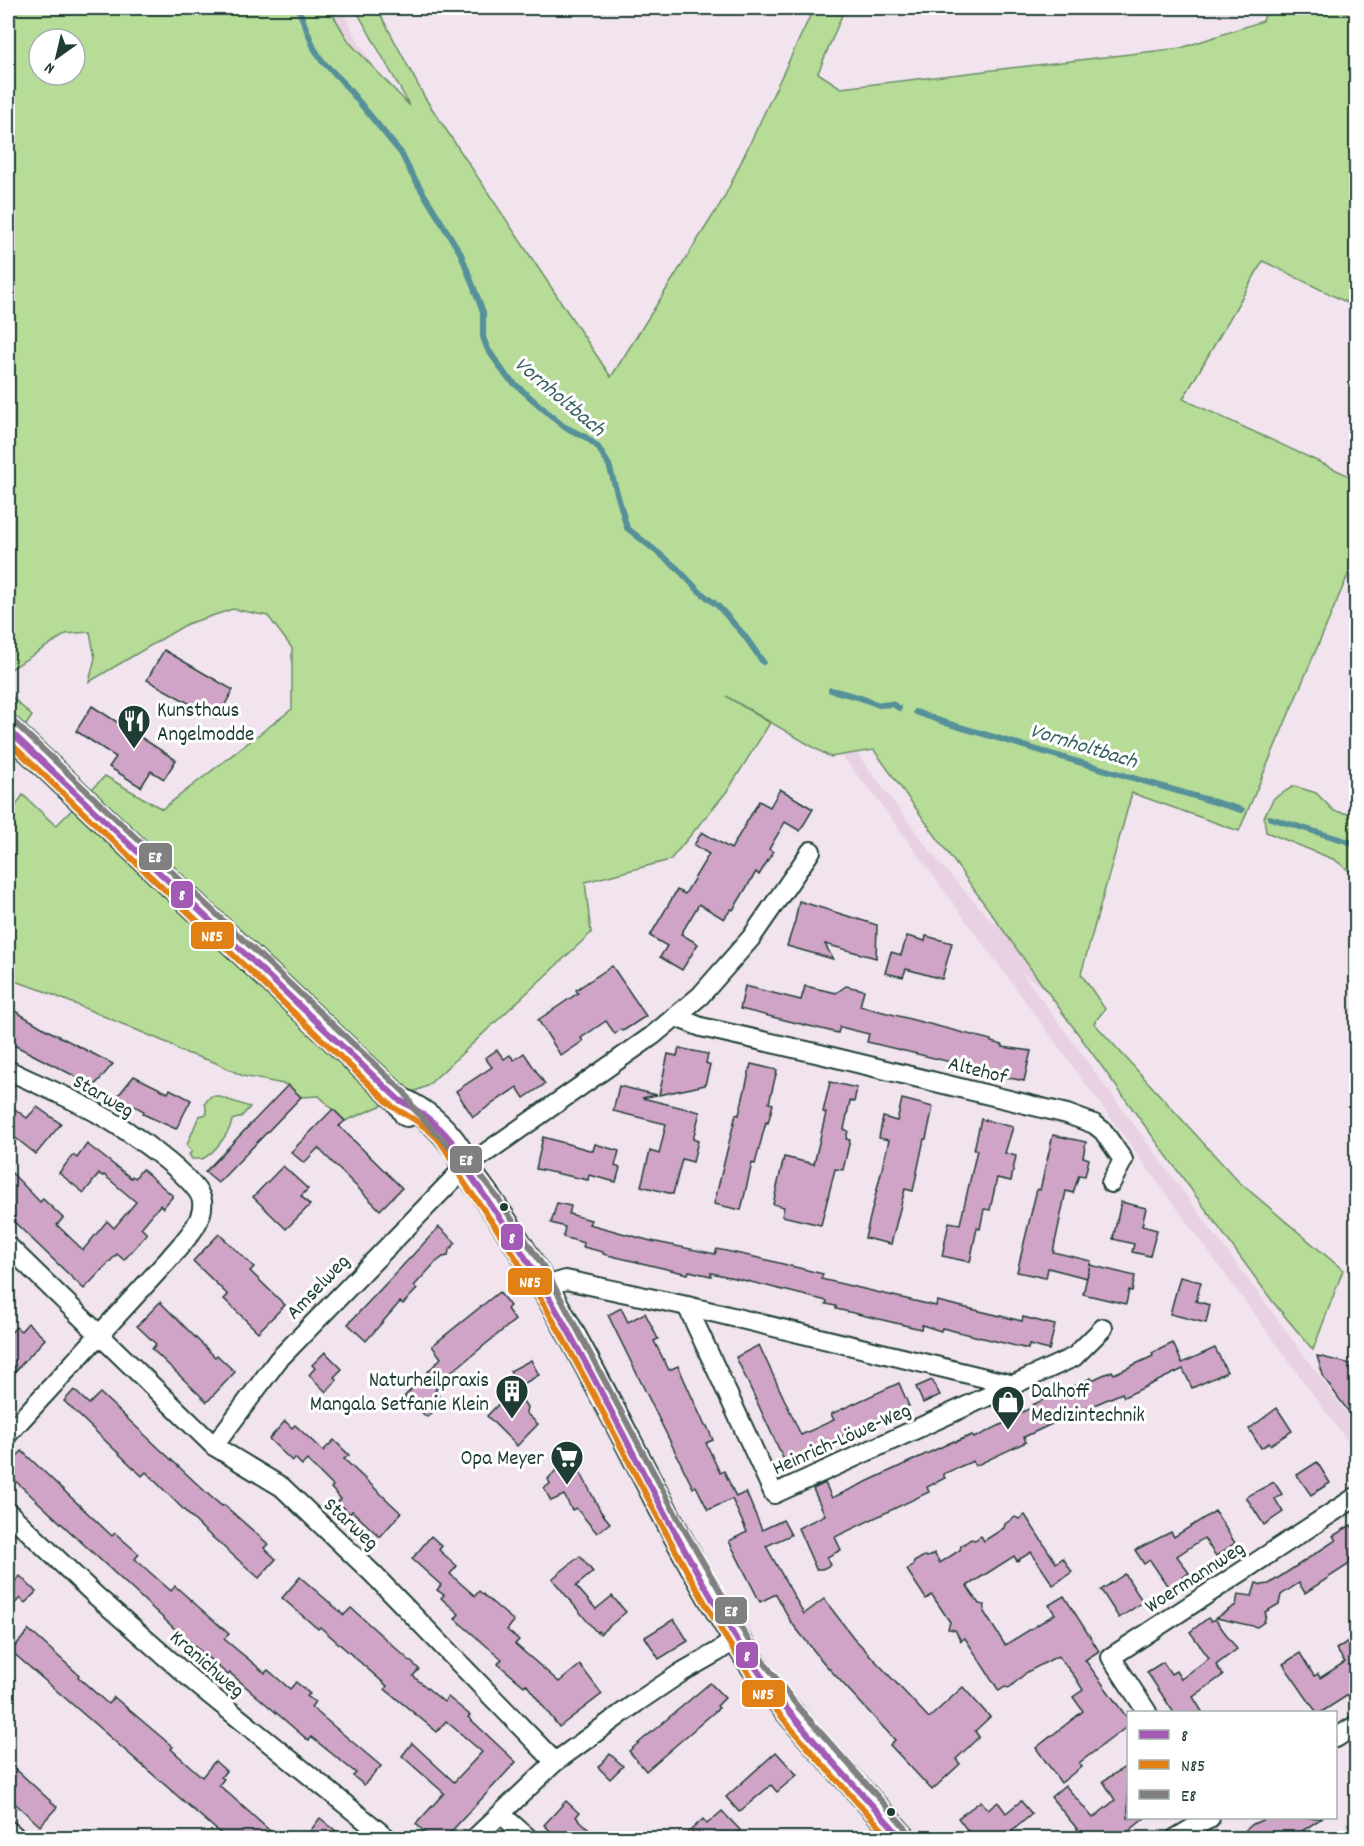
<svg xmlns="http://www.w3.org/2000/svg" width="1364" height="1846" font-family="Dekko,sans-serif">
  <style>
    .built { fill: #e7d1e2 }
    .green { fill: #b6dc98; stroke: #6a8c66; stroke-width: 1.5; fill-rule: evenodd }
    .lines { fill: none; stroke-linecap: round; stroke-linejoin: round }
    .stream { stroke: #579099; stroke-width: 6 }
    .building { fill: #d0a4c7; stroke: #1f3d34; stroke-width: 1.5 }
    .street-casing { stroke: #1f3d34; stroke-width: 22 }
    .secondary-casing { stroke: #1f3d34; stroke-width: 30 }
    .street { stroke: #fff; stroke-width: 18 }
    .secondary { stroke: #fff; stroke-width: 26 }
    .bus-1-casing { stroke: #fff; stroke-width: 10 }
    .bus-2-casing { stroke: #fff; stroke-width: 10 }
    .bus-3-casing { stroke: #fff; stroke-width: 10 }
    .bus-1 { stroke: #a25ab4; stroke-width: 6 }
    .bus-2 { stroke: #e08015; stroke-width: 6 }
    .bus-3 { stroke: #808080; stroke-width: 6 }
    .bus-dot { fill: #1f3d34; stroke: #fff; stroke-width: 2 }
    .labels { text-anchor: middle; stroke-width: 6; stroke-linejoin: round; paint-order: stroke }
    .poi-label { font-size: 21px; fill: #1f3d34; stroke: #fff; text-anchor: start }
    .street-label { font-size: 21px; fill: #1f3d34; stroke: #fff }
    .water-label { font-size: 22px; font-style: italic; fill: #36605e; stroke: #fff }
    .line-badge { stroke: #fff; stroke-width: 2 }
    .badge-label { font-size: 16px; text-anchor: middle; font-weight: bold; fill: #fff }
  </style>
  <rect width="100%" height="100%" fill="#f1e4ee"/>
  <filter id="ink" filterUnits="userSpaceOnUse"><feTurbulence type="fractalNoise" baseFrequency=".0167" numOctaves="2"/><feDisplacementMap in="SourceGraphic" scale="12" xChannelSelector="R" yChannelSelector="G"/><feConvolveMatrix kernelMatrix="1 2 1 2 8 2 1 2 1" color-interpolation-filters="sRGB"/></filter>
  <g filter="url(#ink)">
    <path class="built" d="M329,8H341L360,45L449,186L731,580L856,752L941,865L990,919L1105,1009L1093,1022L1022,973L1356,1426V1453L877,799L790,693L349,42Z"/>
    <g class="green">
      <path d="M8,8H329L349,42L410,106L355,8H377L425,98L611,377L724,198L814,8H845L818,73L841,88L1181,48L1263,21L1267,8H1356V307L1263,261L1183,399L1356,479V556L1239,831L1132,793L1081,974L1105,1009L1094,1023L1238,1181L1343,1270L1313,1350L1273,1302L1044,987L874,750L830,757L726,696L770,723L728,790L670,860L585,882L591,933L427,1086L345,1121L319,1096L301,1097L288,1085L243,1076L214,1062L180,1051L170,1044L39,989L8,979V817L23,795L56,826L105,776L162,809L292,709V648L268,616L233,609L187,624L89,682L95,658L90,632L66,634L8,671ZM39,39H75V75H39Z"/>
      <path d="M8,693L32,716L24,728L8,713Z"/>
      <path d="M1294,786L1316,793L1334,811L1356,815V876L1335,860L1266,832L1264,817L1274,798Z"/>
      <path d="M211,1096H217L250,1107L241,1117L232,1120C231,1131 214,1154 202,1159C201,1159 194,1159 192,1159L189,1154L192,1152L187,1145L199,1116L207,1114L205,1103Z"/>
    </g>
    <g class="lines">
      <g class="stream">
        <path d="M298,8L314,48L322,61L341,80L401,153L411,173L461,254L483,312V337L487,348L507,377L563,426L587,438L598,447L609,465L627,528L676,567L699,591L718,606L744,635L763,662"/>
        <path d="M831,690L858,697L879,705L892,704L899,708"/>
        <path d="M916,712L946,723L1242,810"/>
        <path d="M1270,818L1356,844"/>
      </g>
    </g>
    <g class="building">
      <path d="M164,650L233,690L217,719L147,680Z"/>
      <path d="M92,706L176,760L164,779L151,771L141,787L109,767L116,757L76,731Z"/>
      <path d="M780,789L813,809L800,831L785,822L769,849L773,852L759,875L756,872L733,910L731,909L724,919L699,904L681,934L698,944L682,970L660,957L667,946L650,936L677,890L685,894L709,854L694,845L702,832L731,849L759,801L770,807Z"/>
      <path d="M799,901L877,925L876,958L825,944L833,959L787,946L795,921Z"/>
      <path d="M907,936L925,941L926,936L952,943L942,979L906,969L903,977L885,973L891,952L901,955Z"/>
      <path d="M612,966L646,1016L623,1031L621,1029L615,1034L606,1021L581,1038L583,1041L561,1056L538,1020L578,993L576,990Z"/>
      <path d="M745,986L801,1000L805,986L836,993L846,986L864,990L860,1006L991,1040V1042L1003,1045V1047L1031,1051L1024,1081L1005,1077V1075L867,1042L869,1034L840,1027L838,1033L740,1009Z"/>
      <path d="M8,1007L47,1030L113,1064L94,1086L8,1042Z"/>
      <path d="M679,1048L708,1054L706,1063L710,1065L705,1085L659,1095L668,1054L677,1056Z"/>
      <path d="M497,1050L504,1059L510,1055L514,1060L524,1053L545,1084L524,1098L517,1087L473,1117L456,1091L492,1067L485,1058Z"/>
      <path d="M751,1064L777,1070L769,1103L773,1104L768,1123L766,1122L755,1164L752,1163L741,1210L714,1204L736,1114L739,1115Z"/>
      <path d="M134,1076L168,1093L170,1089L191,1100L176,1129L143,1114L144,1111L117,1097Z"/>
      <path d="M830,1082L857,1088L854,1102L850,1101L844,1129L848,1131L846,1139L850,1140L843,1170L835,1169L821,1225L782,1216L784,1207L773,1204L784,1157L814,1164L826,1113L823,1112Z"/>
      <path d="M288,1085L301,1097L218,1183L205,1172Z"/>
      <path d="M619,1086L657,1095L642,1098L700,1112L693,1139L698,1141L693,1162L682,1159L673,1194L641,1186L650,1151L659,1154L666,1124L613,1111Z"/>
      <path d="M902,1099L933,1107L926,1139H924L913,1191L905,1189L891,1244L865,1238L889,1140L879,1138L883,1117L897,1121Z"/>
      <path d="M8,1104L27,1118L37,1107L61,1124L36,1154L8,1132Z"/>
      <path d="M333,1109L345,1121L339,1126L402,1188L380,1210L318,1148L304,1163L291,1152Z"/>
      <path d="M981,1119L1013,1127L1005,1153L1016,1156L1011,1181L997,1178L990,1210L984,1209L980,1229L977,1228L970,1262L942,1256L949,1222L960,1224L977,1150H974Z"/>
      <path d="M1053,1135L1086,1142L1083,1157L1089,1159L1085,1176L1079,1175L1073,1193L1066,1191L1053,1252L1091,1261L1087,1278L1048,1268L1046,1278L1017,1272L1037,1189L1040,1190Z"/>
      <path d="M543,1137L593,1151L595,1144L619,1151L615,1166L620,1168L616,1182L589,1175L588,1180L536,1169Z"/>
      <path d="M87,1144L131,1178L132,1176L135,1178L142,1169L173,1196L163,1208L160,1205L141,1228L147,1234L124,1260L117,1254L84,1289L8,1216V1169L40,1202L43,1199L63,1218L57,1225L83,1250L107,1221L114,1228L136,1202L104,1175L103,1176L99,1174L84,1193L59,1173L73,1155L77,1158Z"/>
      <path d="M283,1166L308,1189L301,1196L310,1205L286,1229L253,1197Z"/>
      <path d="M1121,1202L1146,1208L1142,1226L1157,1230L1150,1256L1132,1252L1134,1244L1113,1239Z"/>
      <path d="M557,1203L571,1206L569,1214L591,1220L589,1224L651,1241L715,1254L717,1249L759,1258L823,1274L821,1279L936,1306L937,1301L1022,1321L1023,1317L1055,1325L1049,1350L1029,1345L1028,1349L942,1328L941,1331L922,1325L921,1329L836,1309V1306L826,1304L827,1301L743,1280L711,1273V1276L689,1271L688,1274L603,1254V1252L583,1247L584,1243L563,1237L565,1227L551,1223Z"/>
      <path d="M439,1227L456,1243L449,1250L448,1256L443,1257L435,1263L414,1286L417,1289L403,1304L400,1302L366,1341L348,1324Z"/>
      <path d="M219,1234L254,1267L250,1271L285,1305L258,1332L224,1299L228,1295L193,1261Z"/>
      <path d="M1090,1265L1135,1276L1132,1291L1129,1290L1126,1304L1083,1294Z"/>
      <path d="M1180,1277L1201,1282L1196,1301L1210,1305L1206,1323L1170,1314Z"/>
      <path d="M499,1292L510,1306L507,1309L515,1320L459,1366L432,1384L437,1389L434,1392L443,1400L427,1417L404,1397L441,1358L432,1346Z"/>
      <path d="M160,1302L215,1357L217,1355L235,1372L207,1402L152,1349L156,1344L137,1326Z"/>
      <path d="M621,1308L628,1322L645,1313L658,1339L654,1341L669,1370L678,1366L705,1426H707L713,1440L706,1443L720,1473L724,1471L736,1497L746,1492L762,1530L783,1520L791,1535L766,1546L804,1614L824,1599L853,1637L929,1718L963,1687L990,1717L975,1731L979,1737L956,1759L960,1764L932,1790L890,1745L895,1740L823,1662L791,1622L776,1594L760,1602L729,1541L747,1532L732,1499L708,1510L696,1486L693,1488L608,1315Z"/>
      <path d="M28,1323L45,1339L8,1379V1336L16,1327L21,1331Z"/>
      <path d="M1173,1343L1182,1363L1215,1348L1227,1372L1192,1388L1183,1369L1124,1397L1122,1393L1071,1415L1024,1437L1026,1442L975,1466L973,1461L943,1474L945,1478L927,1487L929,1492L835,1537L841,1550L827,1557L831,1565L822,1569H816L798,1528L825,1515L813,1489L825,1483L832,1498L954,1441L955,1442L972,1435L974,1438L1013,1419L1012,1417L1033,1407L1032,1405L1091,1378L1092,1380L1112,1371L1114,1374L1153,1356L1152,1353Z"/>
      <path d="M759,1345L801,1435L834,1420L831,1414L899,1383L909,1406L785,1462L736,1357Z"/>
      <path d="M325,1352L342,1369L334,1377L337,1380L326,1392L309,1375L315,1368L312,1365Z"/>
      <path d="M1317,1356L1356,1365V1422L1324,1378Z"/>
      <path d="M531,1360L539,1375L518,1387L510,1371Z"/>
      <path d="M932,1380L940,1395L923,1403L916,1387Z"/>
      <path d="M514,1388L527,1407L526,1413L538,1424L517,1446L487,1416Z"/>
      <path d="M74,1390L89,1404L100,1393L210,1496L222,1506L224,1505L268,1544L264,1548L276,1559L259,1578L203,1529L146,1472L142,1476L64,1401Z"/>
      <path d="M1277,1408L1292,1431L1270,1445L1269,1443L1261,1448L1249,1429Z"/>
      <path d="M285,1421L292,1428L295,1425L323,1451L334,1440L349,1455L344,1459L401,1513L380,1537L352,1511L350,1514L338,1502L341,1499L331,1488L333,1486L307,1460L302,1465L295,1458L292,1461L269,1439Z"/>
      <path d="M22,1451L112,1536L115,1533L139,1554L135,1559L171,1591L175,1586L229,1634L224,1639L265,1673L268,1670L290,1689L296,1682L310,1694L307,1696L315,1702L311,1707L381,1766L364,1785L353,1776L356,1773L311,1737L309,1741L230,1673L228,1675L176,1630L8,1474V1466Z"/>
      <path d="M574,1460L601,1512L610,1523L597,1533L576,1508L572,1510L564,1495L551,1501L544,1488L550,1484L548,1479L558,1468Z"/>
      <path d="M1317,1462L1330,1483L1311,1495L1297,1475Z"/>
      <path d="M1274,1482L1282,1494L1275,1499L1283,1512L1264,1525L1246,1497Z"/>
      <path d="M1215,1511L1235,1543L1216,1556L1204,1538L1177,1556L1189,1573L1168,1587L1150,1560L1144,1564L1135,1550L1171,1532L1174,1537Z"/>
      <path d="M1025,1515L1056,1563L1063,1558L1072,1572L1053,1585L1031,1552L1017,1561L1014,1556L967,1586L979,1604L985,1605L984,1612L1005,1645L1055,1614L1049,1605L1064,1596L1099,1651L1085,1660L1128,1719V1726L1079,1763L1081,1767L1061,1783L1036,1748L1083,1711L1073,1697L1083,1690L1075,1677L1058,1656L1027,1672L1009,1688L1005,1687L999,1691L965,1638L961,1641L955,1630L948,1629L950,1622L932,1595L926,1599L907,1570L913,1566L914,1562L924,1556L928,1557L934,1553L940,1563L960,1550L961,1546L971,1539L975,1540L981,1536L984,1541L1004,1528L1005,1524L1015,1517L1019,1519Z"/>
      <path d="M1351,1525L1356,1534V1554L1349,1559L1351,1563L1305,1593L1299,1583L1281,1595L1279,1604L1265,1612L1266,1615L1264,1622L1257,1627L1216,1618L1236,1605L1238,1594L1252,1596L1256,1583L1262,1585L1269,1584L1336,1540L1333,1536Z"/>
      <path d="M431,1536L442,1546L439,1550L457,1566L450,1574L475,1596L479,1591L514,1621L507,1630L519,1640L515,1644L559,1682L580,1665L602,1694L559,1727L526,1684L524,1686L498,1664L502,1659L455,1619L459,1614L441,1598L444,1595L437,1590L441,1585L412,1559Z"/>
      <path d="M580,1556L593,1572L576,1586L596,1609L612,1596L626,1612L600,1634L598,1631L597,1633L553,1580V1578Z"/>
      <path d="M1125,1574L1143,1602L1119,1618L1101,1590Z"/>
      <path d="M20,1576L36,1592L25,1603L20,1598L8,1611V1589Z"/>
      <path d="M300,1577L344,1615L351,1608L419,1669L413,1676L444,1702L448,1697L470,1715L468,1717L516,1762L444,1839H432L416,1824L444,1793L402,1756L412,1743L454,1782L482,1752L446,1721L437,1732L385,1689L387,1686L320,1627L318,1629L282,1598Z"/>
      <path d="M1208,1618L1211,1621L1215,1619L1237,1649L1216,1665L1223,1675L1193,1697L1203,1713H1174L1147,1672L1163,1662L1171,1674L1176,1671L1181,1679L1209,1658L1190,1632Z"/>
      <path d="M674,1619L688,1641L659,1659L645,1637Z"/>
      <path d="M29,1630L79,1675L78,1677L108,1704L114,1697L173,1747L171,1749L202,1777L215,1761L226,1771L221,1777L224,1779L219,1785L279,1839H227L11,1651Z"/>
      <path d="M1356,1636V1690L1320,1713H1317L1283,1664L1300,1653L1314,1676L1318,1674L1320,1678L1345,1662L1336,1649Z"/>
      <path d="M710,1683L725,1698L717,1706L719,1708L646,1771L629,1751Z"/>
      <path d="M776,1752L797,1775L777,1792L771,1785L739,1812L726,1797Z"/>
      <path d="M610,1754L623,1766L610,1779L598,1767Z"/>
      <path d="M8,1762L57,1807L40,1826L8,1797Z"/>
      <path d="M1128,1765V1818H1145L1119,1839H1068L1078,1830L1051,1797L1065,1785L1093,1818L1115,1800L1103,1781Z"/>
      <path d="M566,1801L579,1813L576,1817L600,1839H559L544,1825Z"/>
      <path d="M981,1801L988,1810L998,1802L1006,1813L1021,1801L1032,1814L1012,1831L1018,1839H974L958,1818Z"/>
      <path d="M722,1811L740,1830L730,1839H681L703,1819L707,1824Z"/>
      <path d="M320,1818L346,1839H304Z"/>
      <path d="M1267,1818H1322L1290,1839H1235L1253,1824Z"/>
    </g>
    <g class="lines">
      <g class="street-casing">
        <g id="street">
          <path d="M676,1017L701,1027L820,1054L1067,1114L1094,1124L1103,1131L1123,1160L1111,1183"/>
          <path d="M8,1070C38,1085 70,1097 99,1114C121,1126 199,1178 202,1201C205,1223 181,1244 169,1259L8,1434"/>
          <path d="M8,1246L214,1446L282,1487L373,1574L555,1762"/>
          <path d="M545,1286L566,1280L687,1306L1014,1385"/>
          <path d="M687,1306L774,1494L1074,1357L1103,1328"/>
          <path d="M214,1446L278,1360L464,1168L652,1036L700,996L751,938L811,851"/>
          <path d="M8,1512L95,1595L199,1686L387,1838"/>
          <path d="M1147,1712L1111,1657L1356,1497"/>
          <path d="M1336,1738L1356,1725"/>
          <path d="M501,1814L528,1838"/>
          <path d="M8,1830L17,1838"/>
          <path d="M475,1838L555,1762L636,1703L682,1672L717,1652L736,1639"/>
          <path d="M1176,1838L1210,1818"/>
        </g>
      </g>
      <g class="secondary-casing">
        <g id="secondary">
          <path d="M8,729L399,1100L407,1113"/>
          <path d="M399,1100C422,1111 443,1127 457,1149C462,1157 463,1166 469,1173C578,1317 642,1488 737,1640C782,1713 846,1774 902,1838"/>
        </g>
      </g>
      <use href="#street" class="street"/>
      <use href="#secondary" class="secondary"/>
      <g class="bus-1-casing">
        <path id="bus-1" d="M8,729L399,1100C422,1112 443,1127 457,1149C461,1156 463,1163 467,1170C471,1177 477,1184 482,1192C582,1333 646,1494 737,1640C783,1713 845,1774 902,1838"/>
      </g>
      <g class="bus-2-casing">
        <path id="bus-2" d="M8,741L393,1107C408,1116 424,1124 437,1138C447,1149 451,1160 458,1172C464,1184 473,1195 481,1206C578,1343 641,1501 729,1643C773,1716 834,1776 890,1838"/>
      </g>
      <g class="bus-3-casing">
        <path id="bus-3" d="M14,722L405,1093L415,1110L436,1133L452,1149L471,1163L497,1197L545,1269L681,1524L753,1648L798,1707L909,1832"/>
      </g>
      <use href="#bus-1" class="bus-1"/>
      <use href="#bus-2" class="bus-2"/>
      <use href="#bus-3" class="bus-3"/>
    </g>
  </g>
  <defs>
    <g id="restaurant-pin" transform="scale(1.725)"><path d="M0 17L-7.5 6A9.5 9.5 0 1 1 7.5 6Z" fill="#1f3d34" stroke="#fff"/><path d="M-5-6h1v4h1v-4h1v4h1v-4h1v5L-1.5 .5V6h-2V.5L-5-1ZM5-6V6H3V1.5H1.5Q1.5-4 5-6Z" fill="#fff"/></g>
    <g id="building-pin" transform="scale(1.725)"><path d="M0 17L-7.5 6A9.5 9.5 0 1 1 7.5 6Z" fill="#1f3d34" stroke="#fff"/><path d="M-4-6H4V6H1V3H-1V6H-4ZM-2.5-4.3h1.7v1.8h-1.7ZM.8-4.3h1.7v1.8H.8ZM-2.5-1h1.7V.8h-1.7ZM.8-1h1.7V.8H.8Z" fill="#fff"/></g>
    <g id="shop-pin" transform="scale(1.725)"><path d="M0 17L-7.5 6A9.5 9.5 0 1 1 7.5 6Z" fill="#1f3d34" stroke="#fff"/><path d="M-5-2.5h2.3a2.7 3.5 0 0 1 5.4 0H5L5.5 6h-11ZM-1.5-2.5h3a1.5 2.3 0 0 0-3 0Z" fill="#fff"/></g>
    <g id="supermarket-pin" transform="scale(1.725)"><path d="M0 17L-7.5 6A9.5 9.5 0 1 1 7.5 6Z" fill="#1f3d34" stroke="#fff"/><path d="M-6-5.5h2.5l.6 2H6L4.5 2H-2.5L-4.4-4H-6ZM-1.5 3.2a1.3 1.3 0 1 0 .1 0ZM3 3.2a1.3 1.3 0 1 0 .1 0Z" fill="#fff"/></g>
  </defs>
  <g fill-rule="evenodd">
    <use href="#restaurant-pin" x="134" y="721"/>
    <use href="#building-pin" x="512" y="1391"/>
    <use href="#shop-pin" x="1008" y="1402"/>
    <use href="#supermarket-pin" x="567" y="1457"/>
  </g>
  <g class="bus-dot">
    <circle cx="504" cy="1207" r="5"/>
    <circle cx="891" cy="1812" r="5"/>
  </g>
  <g class="labels">
    <g class="poi-label">
      <text x="157" y="716">Kunsthaus<tspan x="157" dy="24">Angelmodde</tspan></text>
      <text x="489" y="1386" text-anchor="end">Naturheilpraxis<tspan x="489" dy="24">Mangala Setfanie Klein</tspan></text>
      <text x="1031" y="1397">Dalhoff<tspan x="1031" dy="24">Medizintechnik</tspan></text>
      <text x="544" y="1464" text-anchor="end">Opa Meyer</text>
    </g>
    <g class="street-label">
      <text transform="translate(978 1069) rotate(14)" y="7">Altehof</text>
      <text transform="translate(104 1095) rotate(30)" y="7">Starweg</text>
      <text transform="translate(317 1286) rotate(-46)" y="7">Amselweg</text>
      <text transform="translate(841 1438) rotate(-24)" y="7">Heinrich-Löwe-Weg</text>
      <text transform="translate(352 1523) rotate(43)" y="7">Starweg</text>
      <text transform="translate(1194 1576) rotate(-33)" y="7">Woermannweg</text>
      <text transform="translate(208 1663) rotate(41)" y="7">Kranichweg</text>
    </g>
    <g class="water-label">
      <text transform="translate(561 395) rotate(40)" y="8">Vornholtbach</text>
      <text transform="translate(1084 744) rotate(17)" y="8">Vornholtbach</text>
    </g>
  </g>
  <g class="line-badge">
    <rect x="138" y="842" width="35" height="29" rx="6" fill="#808080"/>
    <rect x="170" y="880" width="24" height="29" rx="6" fill="#a25ab4"/>
    <rect x="190" y="921" width="45" height="29" rx="6" fill="#e08015"/>
    <rect x="449" y="1145" width="34" height="29" rx="6" fill="#808080"/>
    <rect x="500" y="1223" width="24" height="28" rx="6" fill="#a25ab4"/>
    <rect x="507" y="1267" width="46" height="29" rx="6" fill="#e08015"/>
    <rect x="714" y="1596" width="34" height="29" rx="6" fill="#808080"/>
    <rect x="735" y="1641" width="24" height="28" rx="6" fill="#a25ab4"/>
    <rect x="741" y="1679" width="45" height="29" rx="6" fill="#e08015"/>
  </g>
  <g class="badge-label">
    <text x="155" y="862">E8</text>
    <text x="182" y="900">8</text>
    <text x="212" y="941">N85</text>
    <text x="466" y="1165">E8</text>
    <text x="512" y="1243">8</text>
    <text x="530" y="1287">N85</text>
    <text x="731" y="1616">E8</text>
    <text x="747" y="1661">8</text>
    <text x="763" y="1699">N85</text>
  </g>
  <rect width="1364" height="1846" fill="none" stroke="#fff" stroke-width="30"/>
  <rect x="15" y="15" width="1334" height="1816" fill="none" stroke="#1f3d34" stroke-width="2" filter="url(#ink)"/>
  <rect x="1127" y="1711" width="210" height="108" fill="#ffffff" stroke="#a5b1ae" stroke-width="1.5"/>
  <rect x="1139" y="1730" width="30" height="9" fill="#a25ab4" stroke="#a5b1ae" stroke-width="1.5"/>
  <text x="1181" y="1741" font-size="18" fill="#1f3d34">8</text>
  <rect x="1139" y="1760" width="30" height="9" fill="#e08015" stroke="#a5b1ae" stroke-width="1.5"/>
  <text x="1181" y="1771" font-size="18" fill="#1f3d34">N85</text>
  <rect x="1139" y="1790" width="30" height="9" fill="#808080" stroke="#a5b1ae" stroke-width="1.5"/>
  <text x="1181" y="1801" font-size="18" fill="#1f3d34">E8</text>
  <g transform="translate(57 57) rotate(214)"><circle r="28" fill="#ffffff" stroke="#a5b1ae" stroke-width="1.5"/>
  <path d="M0-4.5L10 22L0 15L-10 22Z" fill="#1f3d34"/>
  <text y="-9" font-size="16" font-weight="bold" text-anchor="middle" fill="#1f3d34">N</text>
  </g>
</svg>
